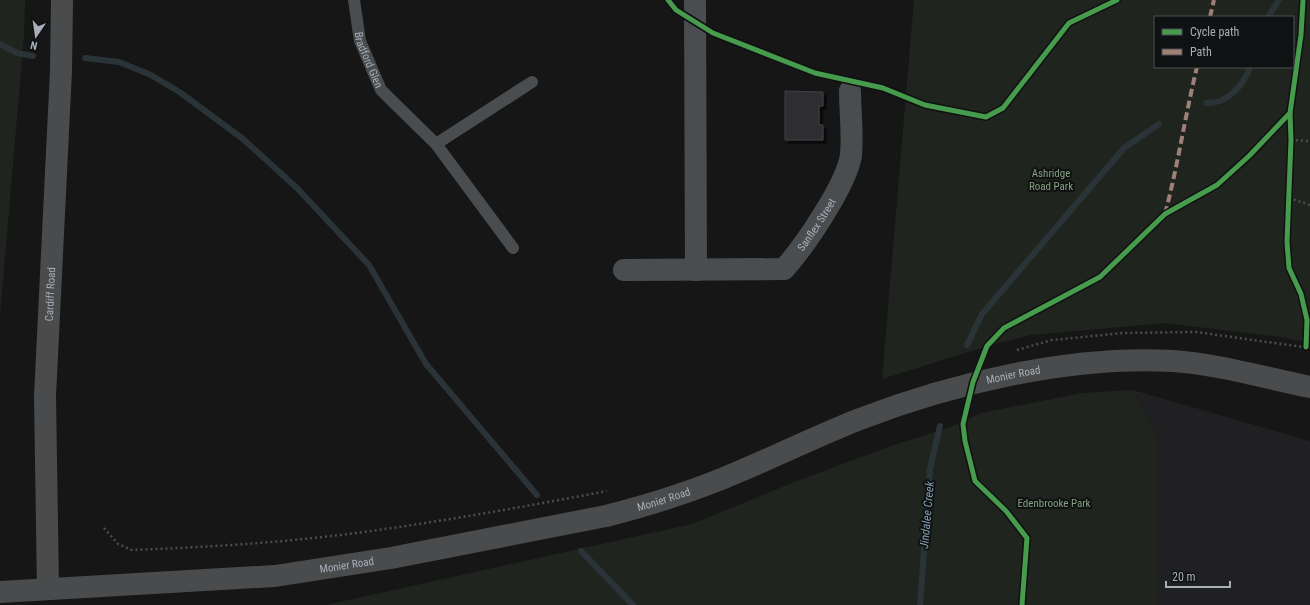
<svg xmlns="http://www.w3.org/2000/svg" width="1310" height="605" font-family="'Roboto Condensed',sans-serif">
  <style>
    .built { fill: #202022 }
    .green { fill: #1f251e; fill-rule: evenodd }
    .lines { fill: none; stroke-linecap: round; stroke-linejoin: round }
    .stream { stroke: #2a3438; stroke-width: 6 }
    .building { fill: #2f2f30; stroke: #3e4142; filter: url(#shadow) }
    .path { stroke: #4c4d51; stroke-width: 2.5; stroke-dasharray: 2 3; stroke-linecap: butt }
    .service { stroke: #4a4d4f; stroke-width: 12 }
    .minor { stroke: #4a4d4f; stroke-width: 22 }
    .secondary { stroke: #494b4d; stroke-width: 22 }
    .quiet { stroke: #9e8076; stroke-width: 4; stroke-dasharray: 8 4; stroke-linecap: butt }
    .cycleway-casing { stroke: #101112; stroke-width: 8 }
    .cycleway { stroke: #469c4c; stroke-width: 5 }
    .labels { text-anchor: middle; stroke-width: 4; stroke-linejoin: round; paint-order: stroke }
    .street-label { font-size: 11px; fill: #a8afb7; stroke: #101112 }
    .park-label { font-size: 11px; fill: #83a17f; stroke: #101112 }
    .water-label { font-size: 12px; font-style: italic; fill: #7fa2b1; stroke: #101112 }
  </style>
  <defs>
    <filter id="shadow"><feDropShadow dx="3.5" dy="3.5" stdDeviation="0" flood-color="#0009"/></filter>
  </defs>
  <rect width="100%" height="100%" fill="#161616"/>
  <path class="built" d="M1133,390L1310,441V605H1157V437Z"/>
  <g class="green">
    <path d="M0,0H25L24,36L0,315Z"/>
    <path d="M914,0H1310V343L1281,337L1165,323L1031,335L987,346L882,379ZM1155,17H1293V67H1155Z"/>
    <path d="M1133,390L1157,437V605H326L692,524L802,479L894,445L948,428L982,413L1082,393Z"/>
  </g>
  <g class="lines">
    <g class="stream">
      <path d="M1268,17L1279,0"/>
      <path d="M0,44L17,53L33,56"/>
      <path d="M85,58L119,62L151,75L181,93L243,139L297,188L369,265L426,364L537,495"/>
      <path d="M1207,103C1227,104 1244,85 1250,67"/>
      <path d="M967,345L982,314L1124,148L1159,124"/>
      <path d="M581,551L633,605"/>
      <path d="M920,605L930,469L940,426"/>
    </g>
  </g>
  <path class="building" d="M785,91L823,92V106H819V125H823V140H785Z"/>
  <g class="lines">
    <g class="path">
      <path d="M1291,140L1310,141"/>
      <path d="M1289,198L1310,205"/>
      <path d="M1017,350L1052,340L1123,333L1196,332L1310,348"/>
      <path d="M104,528L118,544L132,550C212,547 292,542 371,531C450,520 528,506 607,491"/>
    </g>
    <g class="service">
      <path id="s1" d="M354,0L360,41L381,90L436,144L513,248"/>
      <path d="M436,144L532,82"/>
    </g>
    <g class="minor">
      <path d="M695,0L696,270"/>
      <path id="s2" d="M624,270L784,269C804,247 847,184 851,155C853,134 850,111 850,91"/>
    </g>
    <g class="secondary">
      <path id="s3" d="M48,589L45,396L61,71L62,0"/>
      <path id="s4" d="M0,592L275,576L391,558L606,516C649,505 697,490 738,472C779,455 819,435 860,419C954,383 1071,355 1173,361C1217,364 1266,378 1310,387"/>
    </g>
    <g class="quiet">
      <path d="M1210,17L1214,0"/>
      <path d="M1165,214C1178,165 1185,116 1197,67"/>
    </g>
    <g class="cycleway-casing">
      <g id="cycleway">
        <path d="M668,0L676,10L713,33L815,73L883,88L925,105L986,117L1003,108L1069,23L1117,0"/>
        <path d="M1290,113L1291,140L1287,242L1289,268L1301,294L1307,320L1306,347"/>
        <path d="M1022,605L1027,538L1006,511L975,481L965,441L963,424L973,382L987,346L1004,328L1100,277L1165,214L1217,185L1249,156L1290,113L1301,35L1303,0"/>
      </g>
    </g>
    <use href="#cycleway" class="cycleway"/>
  </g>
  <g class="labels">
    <g class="street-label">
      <text dy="4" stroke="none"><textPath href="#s1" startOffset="62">Bradford Glen</textPath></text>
      <text dy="4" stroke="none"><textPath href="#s2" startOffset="215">Sanflex Street</textPath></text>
      <text dy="4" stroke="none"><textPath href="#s3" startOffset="295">Cardiff Road</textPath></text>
      <text dy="4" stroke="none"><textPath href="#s4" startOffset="1044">Monier Road</textPath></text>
      <text dy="4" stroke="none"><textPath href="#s4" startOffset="672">Monier Road</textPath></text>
      <text dy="4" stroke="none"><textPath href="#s4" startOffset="348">Monier Road</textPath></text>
    </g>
    <g class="park-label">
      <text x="1051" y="177">Ashridge<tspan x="1051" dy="13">Road Park</tspan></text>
      <text x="1054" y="507">Edenbrooke Park</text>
    </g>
    <g class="water-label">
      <text transform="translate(927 515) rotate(-85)" y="4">Jindalee Creek</text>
    </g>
  </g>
  <rect x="1154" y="16" width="140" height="52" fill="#101112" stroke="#4d5054"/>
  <rect x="1162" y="29" width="20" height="6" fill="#469c4c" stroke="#4d5054"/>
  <text x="1190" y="36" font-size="12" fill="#a8afb7">Cycle path</text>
  <rect x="1162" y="49" width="20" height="6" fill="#9e8076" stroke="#4d5054"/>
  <text x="1190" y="56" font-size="12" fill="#a8afb7">Path</text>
  <g transform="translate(36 36) rotate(193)" stroke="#101112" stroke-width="3" paint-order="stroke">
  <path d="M0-3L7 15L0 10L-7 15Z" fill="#a8afb7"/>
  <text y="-6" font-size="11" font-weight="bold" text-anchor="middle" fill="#a8afb7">N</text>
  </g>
  <path d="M1166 581v6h64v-6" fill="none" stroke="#a8afb7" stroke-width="2"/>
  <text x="1172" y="581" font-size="12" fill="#a8afb7" stroke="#101112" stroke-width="3" paint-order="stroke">20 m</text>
</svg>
